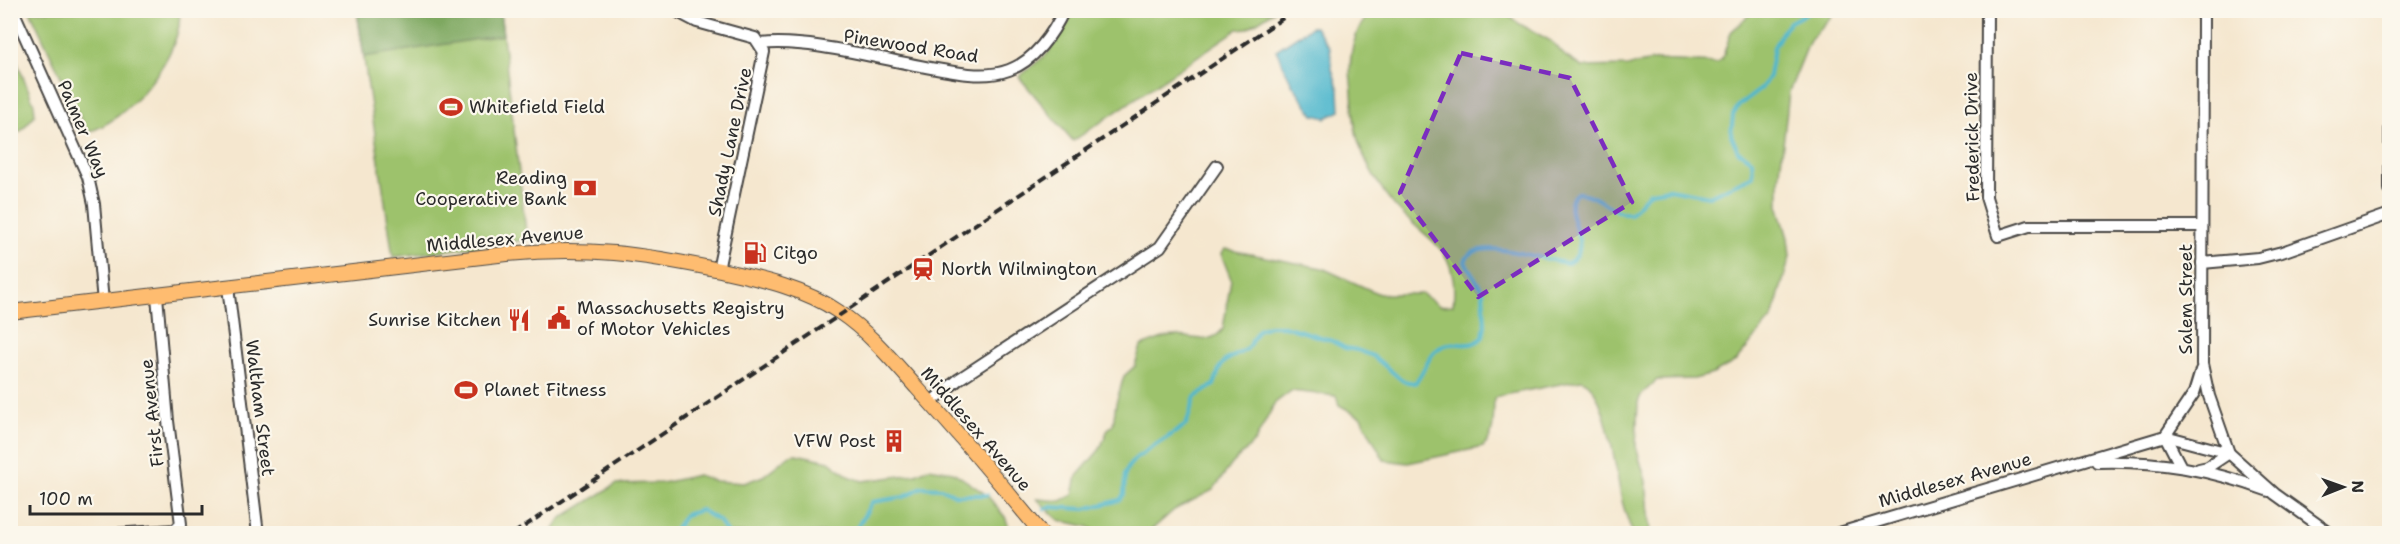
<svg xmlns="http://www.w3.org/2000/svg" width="2400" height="544" font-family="'Shantell Sans',sans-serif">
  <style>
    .green { fill: #9dc26c; stroke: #64764c; stroke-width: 1.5 }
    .forest { fill: #7ea860; stroke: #546a46; stroke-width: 1.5 }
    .water { fill: #4fb7cd; stroke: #3d717c; stroke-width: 1.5 }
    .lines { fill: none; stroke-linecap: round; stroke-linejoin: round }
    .stream { stroke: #4fb7cd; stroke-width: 4 }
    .minor-casing { stroke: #494744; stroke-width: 14 }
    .major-casing { stroke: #494744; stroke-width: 16 }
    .minor { stroke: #fff; stroke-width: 10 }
    .major { stroke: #febc70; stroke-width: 14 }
    .rail { stroke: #2b2b2b; stroke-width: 4; stroke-dasharray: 9 4.5; stroke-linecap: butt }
    .marked { fill: #7b2cbf; fill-opacity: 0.2; stroke: #7b2cbf; stroke-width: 4.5; stroke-dasharray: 12 8; stroke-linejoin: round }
    .labels { text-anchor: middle; stroke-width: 4.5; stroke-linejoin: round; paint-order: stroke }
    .street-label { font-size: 18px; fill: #2b2b2b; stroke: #fbf7ec }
    .poi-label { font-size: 18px; fill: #2b2b2b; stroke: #fbf7ec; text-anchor: start }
  </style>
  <rect width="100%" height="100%" fill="#fbf7ec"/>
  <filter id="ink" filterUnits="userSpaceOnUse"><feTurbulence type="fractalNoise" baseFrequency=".0167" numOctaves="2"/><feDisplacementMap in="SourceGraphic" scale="12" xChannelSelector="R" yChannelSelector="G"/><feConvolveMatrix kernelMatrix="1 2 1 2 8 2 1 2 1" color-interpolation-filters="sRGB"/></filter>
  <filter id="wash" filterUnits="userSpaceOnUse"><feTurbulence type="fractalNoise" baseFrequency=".008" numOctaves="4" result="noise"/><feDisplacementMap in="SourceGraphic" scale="24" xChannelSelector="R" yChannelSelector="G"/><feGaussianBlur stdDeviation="1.35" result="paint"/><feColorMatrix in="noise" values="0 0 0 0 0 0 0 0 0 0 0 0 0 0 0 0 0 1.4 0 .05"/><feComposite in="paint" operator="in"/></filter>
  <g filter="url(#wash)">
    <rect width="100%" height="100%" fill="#f5e7cf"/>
    <g class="green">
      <path d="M1374,10L1503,11L1518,23L1551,41L1565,56L1582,67L1627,66L1658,60L1716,63L1722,59L1731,32L1753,11H1836L1810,40L1789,92L1779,181V208L1788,238L1790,257L1772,318L1736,361L1713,374L1694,379L1657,380L1641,395L1638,402L1636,447L1646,481L1651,533L1632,532C1628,520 1623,508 1621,496C1616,474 1606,384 1581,380L1499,396L1494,398C1493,415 1496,435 1483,447L1408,463L1384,460L1361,417L1339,405L1336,396L1291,391L1275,403L1255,441L1232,464L1213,490L1174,510L1148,533H1096L1089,527L1059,520L1037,499L1061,501L1073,495L1077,476L1100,449L1108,429L1113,425L1116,403L1124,376L1135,366L1141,346C1151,343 1163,336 1174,336C1191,335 1210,347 1223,329L1231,279L1221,254L1225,249L1322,268L1379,294H1422L1440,306L1453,305C1460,245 1425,241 1394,205C1382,191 1370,170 1363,154C1352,130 1354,107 1351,82C1348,58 1353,27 1374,10Z"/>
      <path d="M179,11C186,50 126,124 87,132L30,11Z"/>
      <path d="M357,11H500L527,240L393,257Z"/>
      <path d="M1074,11V10L1274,11L1248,28L1238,29L1073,141L1019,77L1048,53Z"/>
      <path d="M11,47L34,104L35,115L21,131L11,134Z"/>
      <path d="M796,454L829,461L850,477L863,481L916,474L929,468L953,472L987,495L1005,517L1011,533H551L560,519L616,484L662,483L698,475L715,481L744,483L763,476L790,455Z"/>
    </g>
    <path class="forest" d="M357,11H500L503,35L364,57Z"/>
    <path class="water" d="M1311,27H1315L1330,48L1332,69L1339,90L1340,111L1326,118L1314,115L1292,84L1276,50Z"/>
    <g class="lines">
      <g class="stream">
        <path d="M1045,509L1050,507L1085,509L1120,500L1124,494L1125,474L1128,467L1136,458L1186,425L1195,397L1214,385L1220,367L1225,361L1247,349L1258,330L1269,326H1284L1330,340L1345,348L1357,350L1373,356L1403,381L1415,383C1425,372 1428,352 1443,346C1457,339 1470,351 1483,337L1485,325L1483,291L1465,262C1472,233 1547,262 1568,263C1599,246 1555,211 1577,193C1597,193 1611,213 1630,214L1650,192L1669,189L1709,196L1753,176L1752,160L1738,151L1731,135L1733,115L1739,105L1761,89L1769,76L1774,47L1784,29L1790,22L1813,10"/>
        <path d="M672,534L685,515L701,510L719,521L728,534"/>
        <path d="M846,534L857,528L872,502L904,497L922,487L941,488L955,495H987"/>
      </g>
    </g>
  </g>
  <g filter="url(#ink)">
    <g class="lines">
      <g class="minor-casing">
        <g id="minor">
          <path d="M13,10L88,177L94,204L103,302"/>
          <path d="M674,10L697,22L755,38L764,52L718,270"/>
          <path d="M1987,10L1986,197L1998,236L2029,226H2202"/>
          <path d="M2203,10L2202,364L2209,396L2229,453L2275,494L2331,534"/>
          <path d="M761,44C811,38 890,62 942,70C964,74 987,78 1009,70C1034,61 1053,34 1064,10"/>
          <path d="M2390,129V189"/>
          <path d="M2202,263L2258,258L2282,252L2390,214"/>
          <path d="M228,287L258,534"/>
          <path d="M930,403L959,379L1160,247L1217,166"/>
          <path d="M2165,436L2229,453"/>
          <path d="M2165,436L2180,465"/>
          <path d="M2097,462C2158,460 2212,470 2269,491"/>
          <path d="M2199,469L2208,467L2229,453"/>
          <path d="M113,534L175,530L181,524L168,421L157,296"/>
          <path d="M1836,534L2165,436L2194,393L2201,370"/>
        </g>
      </g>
      <g class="major-casing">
        <path id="major" d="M10,312L507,254C587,246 642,254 720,270C761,279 804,288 839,312C869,332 893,361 917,388C960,435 1001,484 1042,534"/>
      </g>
      <use href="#minor" class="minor"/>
      <use href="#major" class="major"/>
      <path class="rail" d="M513,534L1295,10"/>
    </g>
  </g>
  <path class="marked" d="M1461,53L1570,78L1632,202L1478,297L1400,193Z"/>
  <defs>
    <g id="stadium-bare" transform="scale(1.8)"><path d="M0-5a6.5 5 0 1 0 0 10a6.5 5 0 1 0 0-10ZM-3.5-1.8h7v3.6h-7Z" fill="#c8321e" stroke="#fbf7ec" stroke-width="2.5" paint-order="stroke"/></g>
    <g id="bank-bare" transform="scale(1.8)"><path d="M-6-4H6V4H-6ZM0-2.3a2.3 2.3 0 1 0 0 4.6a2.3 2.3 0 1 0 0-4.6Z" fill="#c8321e" stroke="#fbf7ec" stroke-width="2.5" paint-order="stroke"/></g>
    <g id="fuel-bare" transform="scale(1.8)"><path d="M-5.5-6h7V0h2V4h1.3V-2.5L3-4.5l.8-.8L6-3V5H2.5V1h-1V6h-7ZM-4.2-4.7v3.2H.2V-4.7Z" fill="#c8321e" stroke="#fbf7ec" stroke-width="2.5" paint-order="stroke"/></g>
    <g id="station-bare" transform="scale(1.8)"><path d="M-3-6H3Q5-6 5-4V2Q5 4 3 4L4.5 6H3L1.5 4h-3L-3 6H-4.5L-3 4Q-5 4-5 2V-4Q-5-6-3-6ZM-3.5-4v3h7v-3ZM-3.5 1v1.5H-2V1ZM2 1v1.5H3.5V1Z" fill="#c8321e" stroke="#fbf7ec" stroke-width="2.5" paint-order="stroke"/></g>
    <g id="civic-bare" transform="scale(1.8)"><path d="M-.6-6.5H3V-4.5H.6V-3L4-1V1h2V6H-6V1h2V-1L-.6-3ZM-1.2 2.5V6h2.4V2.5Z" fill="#c8321e" stroke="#fbf7ec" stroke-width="2.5" paint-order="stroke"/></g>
    <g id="restaurant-bare" transform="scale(1.8)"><path d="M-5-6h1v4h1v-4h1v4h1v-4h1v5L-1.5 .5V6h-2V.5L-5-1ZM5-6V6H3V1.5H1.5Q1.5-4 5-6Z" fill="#c8321e" stroke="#fbf7ec" stroke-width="2.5" paint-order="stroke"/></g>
    <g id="building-bare" transform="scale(1.8)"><path d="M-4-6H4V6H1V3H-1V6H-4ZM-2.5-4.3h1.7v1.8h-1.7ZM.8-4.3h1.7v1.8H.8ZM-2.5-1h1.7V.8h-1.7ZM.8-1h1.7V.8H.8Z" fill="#c8321e" stroke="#fbf7ec" stroke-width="2.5" paint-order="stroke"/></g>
  </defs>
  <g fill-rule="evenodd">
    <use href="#stadium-bare" x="451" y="107"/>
    <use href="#bank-bare" x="585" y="188"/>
    <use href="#fuel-bare" x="755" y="253"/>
    <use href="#station-bare" x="923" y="269"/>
    <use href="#civic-bare" x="559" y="318"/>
    <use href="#restaurant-bare" x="519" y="320"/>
    <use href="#stadium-bare" x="466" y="390"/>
    <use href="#building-bare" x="894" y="441"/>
  </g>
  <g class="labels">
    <g class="street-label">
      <text transform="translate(911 46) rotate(9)" y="6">Pinewood Road</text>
      <text transform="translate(83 129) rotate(67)" y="6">Palmer Way</text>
      <text transform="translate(1972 137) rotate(-91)" y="6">Frederick Drive</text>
      <text transform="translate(730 142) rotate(-78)" y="6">Shady Lane Drive</text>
      <text transform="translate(505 239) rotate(-5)" y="6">Middlesex Avenue</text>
      <text transform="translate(2186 299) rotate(-90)" y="6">Salem Street</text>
      <text transform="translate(260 408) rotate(83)" y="6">Waltham Street</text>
      <text transform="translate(152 413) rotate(-96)" y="6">First Avenue</text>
      <text transform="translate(976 429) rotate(49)" y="6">Middlesex Avenue</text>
      <text transform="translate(1955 480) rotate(-16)" y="6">Middlesex Avenue</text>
    </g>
    <g class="poi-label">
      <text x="469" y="113">Whitefield Field</text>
      <text x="567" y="184" text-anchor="end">Reading<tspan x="567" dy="21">Cooperative Bank</tspan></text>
      <text x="773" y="259">Citgo</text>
      <text x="941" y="275">North Wilmington</text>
      <text x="577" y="314">Massachusetts Registry<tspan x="577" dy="21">of Motor Vehicles</tspan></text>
      <text x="501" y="326" text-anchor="end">Sunrise Kitchen</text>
      <text x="484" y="396">Planet Fitness</text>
      <text x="876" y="447" text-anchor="end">VFW Post</text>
    </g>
  </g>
  <rect width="2400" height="544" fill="none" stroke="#fbf7ec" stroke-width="36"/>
  <g transform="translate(2343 487) rotate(89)" stroke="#fbf7ec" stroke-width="4.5" paint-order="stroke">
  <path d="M0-4.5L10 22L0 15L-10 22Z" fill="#2b2b2b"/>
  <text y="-9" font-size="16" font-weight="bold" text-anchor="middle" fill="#2b2b2b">N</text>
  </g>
  <path d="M30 505v9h172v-9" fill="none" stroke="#2b2b2b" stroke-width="3"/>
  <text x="39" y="505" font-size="18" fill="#2b2b2b" stroke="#fbf7ec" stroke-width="4.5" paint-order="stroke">100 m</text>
</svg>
